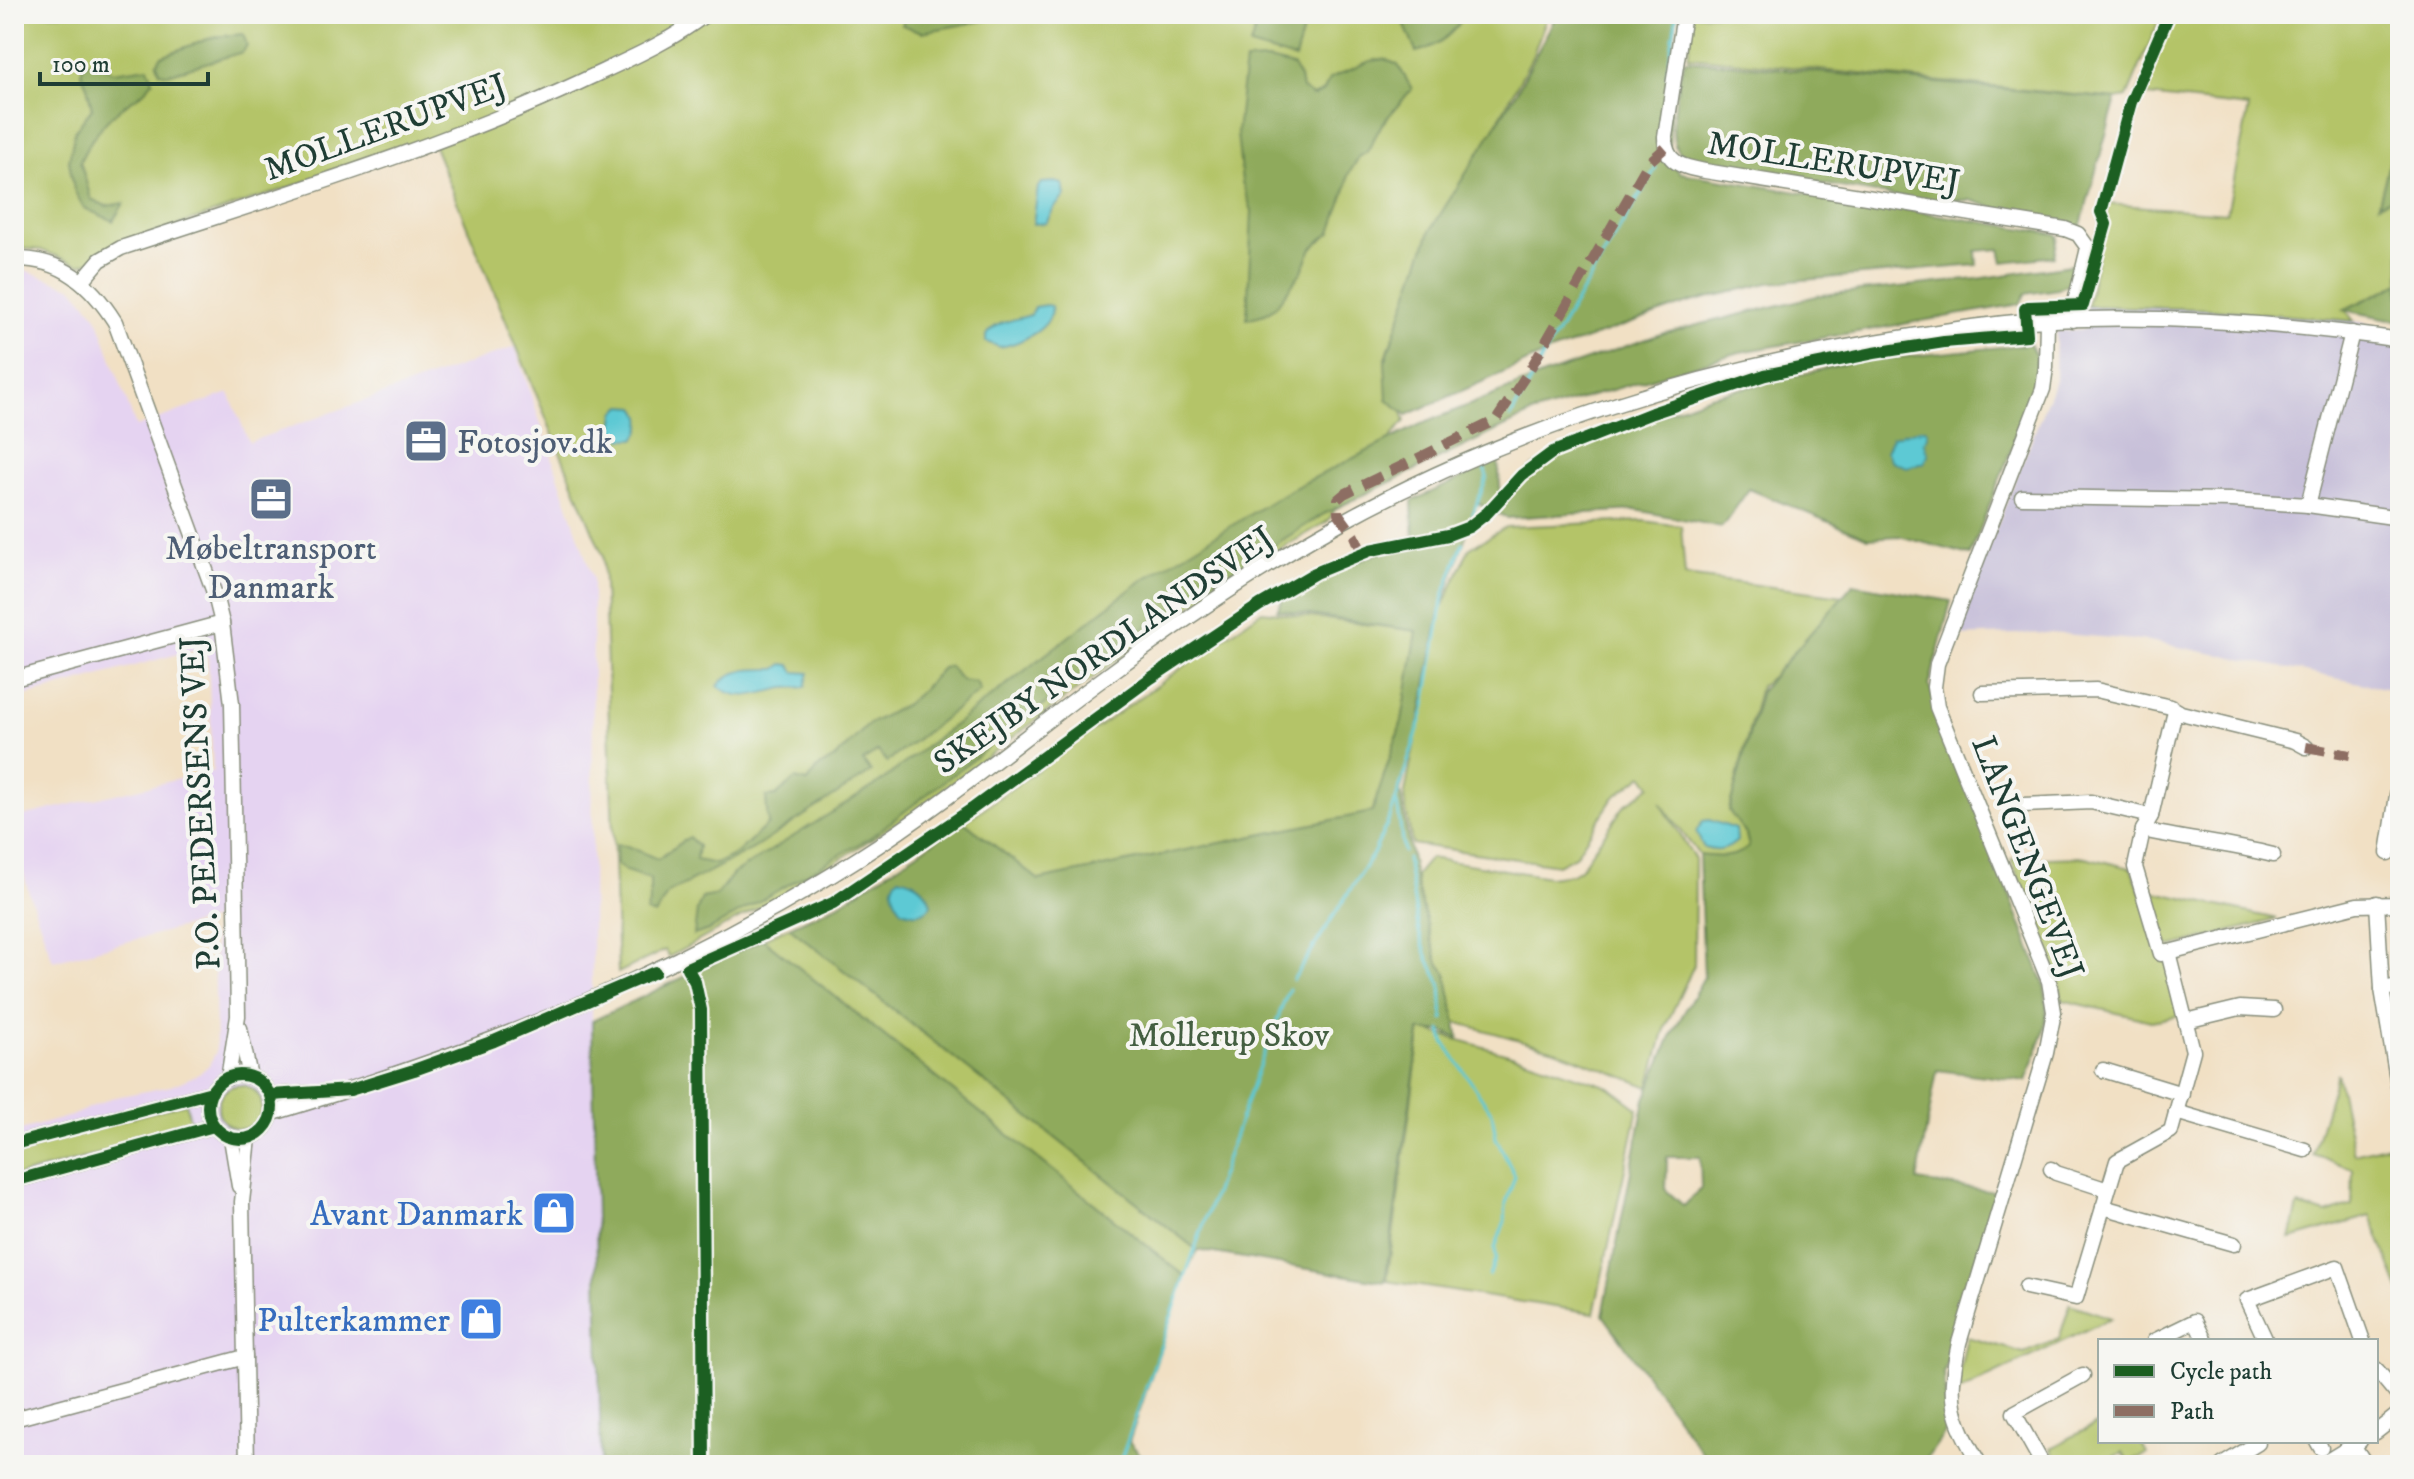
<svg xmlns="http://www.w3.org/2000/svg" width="2414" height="1479" font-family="'IM FELL DW Pica',serif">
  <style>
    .built { fill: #e5d3f1 }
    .industrial { fill: #c7c0d9 }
    .green { fill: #b4c467; stroke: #6a804e; stroke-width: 2 }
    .forest { fill: #8faa5c; stroke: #577448; stroke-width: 2; fill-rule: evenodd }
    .water { fill: #5dc9d4; stroke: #3e8384; stroke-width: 2 }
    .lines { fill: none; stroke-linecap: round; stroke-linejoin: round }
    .stream { stroke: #5dc9d4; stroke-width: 3 }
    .minor-casing { stroke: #888e7c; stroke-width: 17 }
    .minor { stroke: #fff; stroke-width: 14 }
    .quiet { stroke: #8d6e63; stroke-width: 10; stroke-dasharray: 20 10; stroke-linecap: butt }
    .cycleway-casing { stroke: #f6f6f2; stroke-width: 17 }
    .cycleway { stroke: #1b5e20; stroke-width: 12 }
    .labels { text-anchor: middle; stroke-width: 8; stroke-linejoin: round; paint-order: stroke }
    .street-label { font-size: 34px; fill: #1f3d34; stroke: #f6f6f2 }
    .service-label { font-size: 34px; fill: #4e5e75; stroke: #f6f6f2; text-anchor: start }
    .park-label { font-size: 34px; fill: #445f41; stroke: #f6f6f2 }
    .shop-label { font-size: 34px; fill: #366cbe; stroke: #f6f6f2; text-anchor: end }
  </style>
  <rect width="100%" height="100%" fill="#f6f6f2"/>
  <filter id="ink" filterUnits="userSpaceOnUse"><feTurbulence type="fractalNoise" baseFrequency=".0125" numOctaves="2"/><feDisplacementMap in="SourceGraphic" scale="16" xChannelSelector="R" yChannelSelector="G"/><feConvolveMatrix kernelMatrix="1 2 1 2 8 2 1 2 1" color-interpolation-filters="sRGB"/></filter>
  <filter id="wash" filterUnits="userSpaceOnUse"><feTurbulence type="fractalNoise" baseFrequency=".006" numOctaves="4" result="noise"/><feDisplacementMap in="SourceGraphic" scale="32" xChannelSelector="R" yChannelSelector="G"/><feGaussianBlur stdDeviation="1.8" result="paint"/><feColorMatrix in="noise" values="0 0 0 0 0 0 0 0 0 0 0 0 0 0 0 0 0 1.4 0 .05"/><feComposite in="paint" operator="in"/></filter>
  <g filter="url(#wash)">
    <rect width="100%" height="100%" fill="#f1e0c4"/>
    <path class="built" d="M14,266L73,288L96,315L136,427L229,393L249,442L515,347L593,579L592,1021L601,1465H14V1132L71,1116L111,1098L171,1086L199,1074L209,1065L216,1052L214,919L53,961L29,893L14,838V818L213,771L208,657L196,649L14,699Z"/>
    <path class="industrial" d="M2087,306L2212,309L2354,321L2400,330V691L2149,641L2050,633L1953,636L2055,381L2056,331L2085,329Z"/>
    <g class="green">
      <path d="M14,14H1548L1532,57L1447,217L1389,348L1385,362L1405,421L1350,485L1328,521L1242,572L1172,619L906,817L800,885L669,957L665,950L618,973L603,556L431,139L103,251L89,262L80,265L41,250L14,248Z"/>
      <path d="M1693,14H2162L2127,97L2116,99L1688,57Z"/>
      <path d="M2175,14H2400V119L2379,203L2400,195V283L2345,309L2354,321L2212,309L2087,306L2108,204L2227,213L2249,107L2137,95Z"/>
      <path d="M1643,521L1681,526L1685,576L1843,596L1775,674L1760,686L1729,810L1746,834L1749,847C1735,859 1716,859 1699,855L1660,802L1695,859L1694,965L1666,1025L1649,1087L1555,1050L1455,1022L1446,973L1437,960L1417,887L1416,875L1430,858L1549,877L1572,874L1580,869L1625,805L1651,786L1643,775L1613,798L1575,856L1558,865L1412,844L1404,798L1439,616L1469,549L1506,527Z"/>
      <path d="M1262,611L1418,631L1402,721L1372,812L1039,880L964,822Z"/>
      <path d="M2085,857L2131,868L2167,957L2180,1016L2151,1021L2062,1000L2059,978L2011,859Z"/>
      <path d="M2147,890L2277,919L2172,947L2160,941Z"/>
      <path d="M789,927L1197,1250L1185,1276L763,939Z"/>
      <path d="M1421,1029L1529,1060L1609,1087L1638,1109L1594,1313L1387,1281Z"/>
      <path d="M2337,1073L2354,1154L2400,1142L2393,1169L2400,1190V1292L2371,1216L2290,1239L2298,1206L2327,1214L2352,1205L2353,1169L2313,1154Z"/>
      <circle cx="240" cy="1107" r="22"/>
      <path d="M186,1103L192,1129L14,1177V1149Z"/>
      <path d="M2070,1304L2111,1318L1955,1393L1967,1337L2024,1353L2059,1339Z"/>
      <path d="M2100,1422V1441H2140L2147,1454L2129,1462L2123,1452L2099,1465H2060L2051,1448Z"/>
    </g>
    <g class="forest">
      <path d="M907,14H1020L922,32L902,25Z"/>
      <path d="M1260,14H1329L1304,27L1295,59L1250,46Z"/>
      <path d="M1400,14H1465C1454,34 1437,47 1416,52Z"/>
      <path d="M1557,14H1677L1671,59L1669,162L1681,173L2056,234L2058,237L2054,256L2003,262L2000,249L1976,251L1977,265L1768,283L1691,302L1550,352L1407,415L1387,399L1385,362L1430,231L1516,93Z"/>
      <path d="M243,34L247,45L243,52L168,74L160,72L157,63L161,56L213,37Z"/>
      <path d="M1385,59L1398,65L1412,89L1382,124L1367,152L1359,157L1348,175L1347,186L1331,232L1312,248L1302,271L1275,307L1265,314L1247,319L1252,211L1242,182L1237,133L1245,61L1269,60L1293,66L1300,78L1302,89L1313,96L1324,91L1329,79L1370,61Z"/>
      <path d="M1685,60L2116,99L2080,228L2017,215L1970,200L1923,201L1687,161C1681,156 1677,152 1675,145C1670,127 1678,77 1685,60Z"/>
      <path d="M98,61L113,72L148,67L153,81C145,93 135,98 124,106C103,122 91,138 80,161L91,199L106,206L124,203L113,221L84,208L74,190L69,161L75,130L92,109L87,86L81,72L84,64Z"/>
      <path d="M2400,119V195L2379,204Z"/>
      <path d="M2071,265L2070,283L2058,289L2025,294L2020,304L1740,352L1531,414L1324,514L1158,618L871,837L709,930L694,935L697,910L702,898L717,895L733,874L879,783L1141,581L1288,491L1419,425L1544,375L1661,334L1821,295L1977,279Z"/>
      <path d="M2400,283V321L2344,310Z"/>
      <path d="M2030,344L2037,358L2034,391L1970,555L1899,536L1868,538L1749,489L1722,527L1636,510L1507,518L1477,503L1439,616L1418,730L1400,792L1416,884L1437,960L1446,973L1459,1038L1441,1031H1420L1385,1282L1197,1250L789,927L839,904L964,822L1039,880L1372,812L1402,721L1417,631L1277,610L1285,595L1333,570L1379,553L1414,547L1412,501L1498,461L1501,498L1532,467L1570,447L1710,396L1853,362Z"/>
      <path d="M1853,584L1951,601L1929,686L2044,984C2053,1021 2039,1046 2026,1081L1937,1070L1917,1181L1996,1192L1944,1372L1947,1430L1922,1465H1711L1603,1315L1645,1099L1672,1034L1704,977L1699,855C1717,857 1735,859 1749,847L1746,834L1729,811L1761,690ZM1667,1157H1700L1701,1188L1684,1206L1666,1190Z"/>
      <path d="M949,666L961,680L976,682L980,691L887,762L878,751L863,761L871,772L753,849L668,893L655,915L646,912L650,901V879L626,871L617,865L616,845L627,846L658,859L689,837L698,846L696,860L716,864L737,853L768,824L766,797L776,796L795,779L808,782L816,769L836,757L869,724L906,704L919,693L942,668Z"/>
      <path d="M763,939L1185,1276L1129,1442L1150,1465H601L592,1021Z"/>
    </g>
    <g class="water">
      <path d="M1054,182L1063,184L1065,196L1054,208L1046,223L1033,224L1038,187L1042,183Z"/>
      <path d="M1046,305L1051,306C1055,328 1018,344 1000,347L986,342V335C997,321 1014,320 1031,315L1034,307Z"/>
      <path d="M622,406L636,407C644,416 643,430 635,439H622L613,428L615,413Z"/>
      <path d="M1920,429H1926L1928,435L1924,442L1928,455L1924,463L1907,467L1891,461L1886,451L1892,437Z"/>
      <path d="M783,664L790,665L795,672L809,673L805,687C798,688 792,687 785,688C760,692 741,704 718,686C731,667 756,669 776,669Z"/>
      <path d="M1709,820L1736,829L1737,841C1726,851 1718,852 1704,848L1696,832L1703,821Z"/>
      <path d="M899,877C915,880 928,889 931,905C924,916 912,914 902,910C894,900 887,887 899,877Z"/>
    </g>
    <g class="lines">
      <g class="stream">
        <path d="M1667,75L1677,14"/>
        <path d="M1511,417L1544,355L1656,168"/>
        <path d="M1471,519L1487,477L1484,468"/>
        <path d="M1396,801C1401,818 1400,835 1404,852"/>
        <path d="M1407,858L1419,932L1428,959L1441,984L1443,1019"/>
        <path d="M1293,980L1373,854L1391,815L1424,711L1444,595L1463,543"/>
        <path d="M1441,1031L1444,1042L1492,1113L1496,1138L1515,1176L1506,1203L1505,1221L1495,1248L1496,1258L1489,1276"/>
        <path d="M1119,1465L1258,1069L1289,989"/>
      </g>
    </g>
  </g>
  <g filter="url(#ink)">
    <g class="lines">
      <g class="minor-casing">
        <g id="minor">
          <path d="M1684,14L1665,137C1665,164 1683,167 1705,171L2065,229L2078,234L2088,248L2074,306L2073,320"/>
          <path d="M14,259C62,258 91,284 115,322L215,595L222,623L232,704L237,956L238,1016L228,1078"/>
          <path d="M83,280L100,260L121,248C274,197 431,151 578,83C622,62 667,44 706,14"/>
          <path d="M2022,497L2233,500L2308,505L2400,518"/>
          <path d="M2308,505L2352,333"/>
          <path d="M14,679L222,623"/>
          <path d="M1982,693L2096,690L2171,707L2181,713L2295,741L2306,747"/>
          <path d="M2175,711L2151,816L2143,830L2135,867L2161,954L2357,905L2400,904"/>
          <path d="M2024,805L2091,802L2151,816"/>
          <path d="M2143,830C2187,840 2230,844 2273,855"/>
          <path d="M2388,853L2400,776"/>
          <path d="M2377,903L2382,989L2400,1097"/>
          <path d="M2382,989L2400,986"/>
          <path d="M2186,1021L2240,1008L2274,1010"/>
          <path d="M240,1028L250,1077"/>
          <path d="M2103,1070L2182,1094"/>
          <circle cx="240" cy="1107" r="32"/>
          <path d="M271,1095L325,1092"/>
          <path d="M2176,1112L2305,1150"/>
          <path d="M273,1113C481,1051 675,975 859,858C945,804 1022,738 1104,678C1179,622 1256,570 1338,524C1511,428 1705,368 1900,338C1942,331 1985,324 2027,321C2151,314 2277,322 2400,340"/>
          <path d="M231,1138L239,1186"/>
          <path d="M14,1144L212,1092"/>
          <path d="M2051,1169L2056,1173L2108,1190"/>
          <path d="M14,1181L214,1126"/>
          <path d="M2103,1207L2234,1244"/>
          <path d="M2026,1287L2076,1298L2117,1161L2171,1131L2193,1051L2168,952"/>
          <path d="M2154,1341L2195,1321L2205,1341"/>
          <path d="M2266,1341L2247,1300L2337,1267L2363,1341"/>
          <path d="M2376,1369L2400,1398"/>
          <path d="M14,1419L245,1357"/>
          <path d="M2376,1432L2400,1413"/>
          <path d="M2317,1441L2321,1448"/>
          <path d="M2353,1445L2366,1465"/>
          <path d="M247,1465L242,1202L249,1138"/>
          <path d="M1980,1465C1951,1414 1947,1401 1959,1343L2046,1053L2054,1012L2049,981L1937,707L1934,687L1937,664L2043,389L2046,367L2047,321"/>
          <path d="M2043,1465L2014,1413L2083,1375"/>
          <path d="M2222,1465L2258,1443L2257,1441"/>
          <path d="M2321,1465L2360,1441"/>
        </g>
      </g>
      <use href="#minor" class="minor"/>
      <g class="quiet">
        <path d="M1362,553L1355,536L1338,513V499L1344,494L1496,420L1529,371L1648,163L1665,148"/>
        <path d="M2306,747L2350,755"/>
      </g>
      <g class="cycleway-casing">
        <g id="cycleway">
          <circle cx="240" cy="1107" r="32"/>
          <path d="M271,1095L350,1090L414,1070L494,1041L655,972"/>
          <path d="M14,1144L212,1092"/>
          <path d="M14,1181L214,1126"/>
          <path d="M704,1465L701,1010L695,982L687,968L833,903L972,809L1151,678L1260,605L1315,573L1371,550L1448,535L1469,527L1487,513L1522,475L1553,452L1652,413L1765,375L1874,353L1944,342L2027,335L2025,309L2028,307L2083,305L2106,224L2101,212L2131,102L2169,14"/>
        </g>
      </g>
      <use href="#cycleway" class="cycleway"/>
    </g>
  </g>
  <defs>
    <g id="office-square" transform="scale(2.3)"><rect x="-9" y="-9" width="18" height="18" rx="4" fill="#5c6f8a" stroke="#f6f6f2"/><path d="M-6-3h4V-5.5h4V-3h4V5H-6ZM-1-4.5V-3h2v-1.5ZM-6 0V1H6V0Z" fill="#fff"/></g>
    <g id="shop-square" transform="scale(2.3)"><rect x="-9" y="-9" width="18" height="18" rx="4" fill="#3f7fe0" stroke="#f6f6f2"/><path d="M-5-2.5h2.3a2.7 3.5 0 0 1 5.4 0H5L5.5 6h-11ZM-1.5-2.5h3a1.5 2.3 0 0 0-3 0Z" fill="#fff"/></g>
  </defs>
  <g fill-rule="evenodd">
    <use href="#office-square" x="426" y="441"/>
    <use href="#office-square" x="271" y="499"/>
    <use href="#shop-square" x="554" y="1213"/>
    <use href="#shop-square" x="481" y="1319"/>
  </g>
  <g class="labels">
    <g class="street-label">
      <text transform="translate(385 126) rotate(-20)" y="12">MOLLERUPVEJ</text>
      <text transform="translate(1834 161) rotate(9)" y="12">MOLLERUPVEJ</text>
      <text transform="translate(1103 649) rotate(-35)" y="12">SKEJBY NORDLANDSVEJ</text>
      <text transform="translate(199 803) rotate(-93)" y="12">P.O. PEDERSENS VEJ</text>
      <text transform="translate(2029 857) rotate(69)" y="12">LANGENGEVEJ</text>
    </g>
    <g class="service-label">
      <text x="457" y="453">Fotosjov.dk</text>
      <text x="271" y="559" text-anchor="middle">Møbeltransport<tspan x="271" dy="39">Danmark</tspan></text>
    </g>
    <g class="park-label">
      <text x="1229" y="1046">Mollerup Skov</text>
    </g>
    <g class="shop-label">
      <text x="523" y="1225">Avant Danmark</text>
      <text x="450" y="1331">Pulterkammer</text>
    </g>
  </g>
  <rect width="2414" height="1479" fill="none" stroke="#f6f6f2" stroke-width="48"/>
  <rect x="2098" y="1339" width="280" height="104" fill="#f6f6f2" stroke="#a0aca6" stroke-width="2"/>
  <rect x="2114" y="1365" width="40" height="12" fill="#1b5e20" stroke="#a0aca6" stroke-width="2"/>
  <text x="2170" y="1379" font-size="24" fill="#1f3d34">Cycle path</text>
  <rect x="2114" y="1405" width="40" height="12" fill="#8d6e63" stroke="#a0aca6" stroke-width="2"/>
  <text x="2170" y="1419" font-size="24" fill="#1f3d34">Path</text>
  <path d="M40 72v12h168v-12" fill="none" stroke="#1f3d34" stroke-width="4"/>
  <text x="52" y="72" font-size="24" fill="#1f3d34" stroke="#f6f6f2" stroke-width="6" paint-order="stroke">100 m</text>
</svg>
